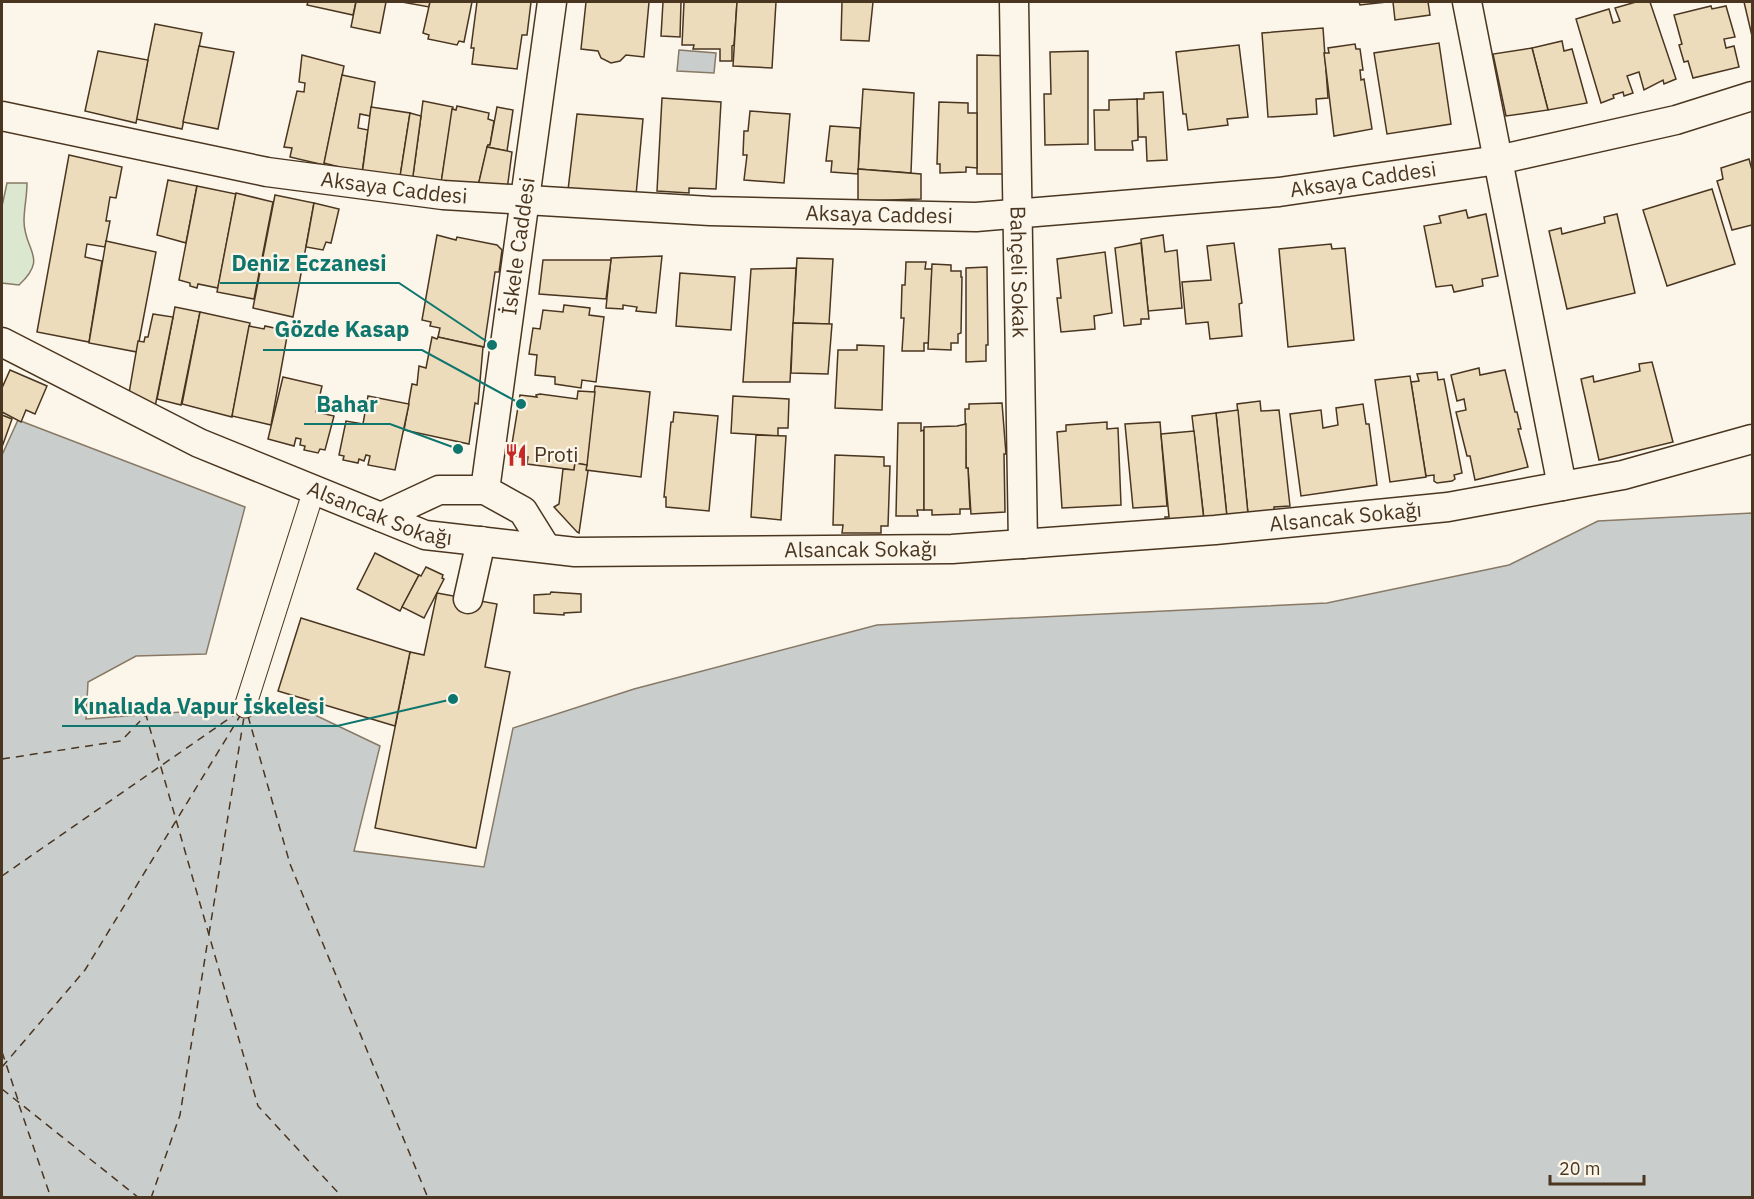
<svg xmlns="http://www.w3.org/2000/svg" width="1754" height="1199" font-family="'IBM Plex Sans',sans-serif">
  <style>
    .green { fill: #dce7d0; stroke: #887966; stroke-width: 1.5 }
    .water { fill: #c9cecd; stroke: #887966; stroke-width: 1.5 }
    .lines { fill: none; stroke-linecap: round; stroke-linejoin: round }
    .ferry { stroke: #4a3520; stroke-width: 1.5; stroke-dasharray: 8 6; stroke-linecap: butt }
    .building { fill: #ecdcbc; stroke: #4a3520; stroke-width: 1.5 }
    .pedestrian-casing { stroke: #4a3520; stroke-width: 23 }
    .minor-casing { stroke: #4a3520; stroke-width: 31 }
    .pedestrian { stroke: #fbf6e9; stroke-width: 21 }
    .minor { stroke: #fbf6e9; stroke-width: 28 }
    .labels { text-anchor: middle; stroke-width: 4.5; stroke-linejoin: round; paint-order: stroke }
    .street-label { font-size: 21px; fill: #4a3520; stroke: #fbf6e9 }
    .poi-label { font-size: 21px; fill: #4a3520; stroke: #fbf6e9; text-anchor: start }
    .leader { fill: none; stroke: #0f766e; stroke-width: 2 }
    .callout-dot { fill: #0f766e; stroke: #fbf6e9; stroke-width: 2 }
    .callout-label { font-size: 22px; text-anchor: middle; font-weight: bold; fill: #0f766e; stroke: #fbf6e9; stroke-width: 4.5; stroke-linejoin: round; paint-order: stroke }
  </style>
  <rect width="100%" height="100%" fill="#fbf6e9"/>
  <path class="green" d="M7,183H27C27,197 24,208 24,221C24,251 49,257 19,285L2,283V206Z"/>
  <g class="water">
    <path d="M679,50L716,53L714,73L677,71Z"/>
    <path d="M18,420L245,507L206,654L136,656L88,682L86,719L292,704L380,746L354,851L484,867L513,728L634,689L877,625L1327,603L1509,565L1598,521L1752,513V1197L2,1198V455Z"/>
  </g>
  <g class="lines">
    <g class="ferry">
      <path d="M248,716L290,864L428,1198"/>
      <path d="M2,759L121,741L146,715L258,1106L343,1198"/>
      <path d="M2,876L237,713"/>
      <path d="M209,934L244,717"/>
      <path d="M2,1052L18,1100"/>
      <path d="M2,1067L85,970L240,716"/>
      <path d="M2,1089L139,1198"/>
      <path d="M19,1105L51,1198"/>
      <path d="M151,1198L180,1115L208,939"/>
    </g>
  </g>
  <g class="building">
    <path d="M308,2H356L353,15L307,5Z"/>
    <path d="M356,2H386L380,33L351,27Z"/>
    <path d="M402,2H430L429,7Z"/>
    <path d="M430,2H472L464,42L459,41L457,45L428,39L429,35L423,33Z"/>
    <path d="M477,2H531L527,35H522L517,69L472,64L474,48H471Z"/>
    <path d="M586,2H649L644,57L626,55L620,61L611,63L601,58L598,51L581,49Z"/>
    <path d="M663,2H681L680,37L661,36Z"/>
    <path d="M684,2H737L734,45L732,46V61H720V49H693L694,45H682Z"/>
    <path d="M737,2H776L772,68L733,66Z"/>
    <path d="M842,2H873L869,41L841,40Z"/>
    <path d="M1359,2H1387L1360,5Z"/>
    <path d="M1393,2H1428L1430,15L1395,20Z"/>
    <path d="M1636,2H1650L1676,79L1664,84L1663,80L1644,90L1639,72L1627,76L1633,93L1624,96L1623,92L1613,95L1614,98L1601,103L1576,19L1609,9L1613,23L1620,21L1615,8Z"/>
    <path d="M1744,2H1752V36Z"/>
    <path d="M1711,6L1712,9L1726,6L1735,37L1724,39L1726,48L1734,46L1739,67L1693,78L1688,61L1684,62L1679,45L1682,44L1674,15Z"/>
    <path d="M155,24L202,33L182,129L136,119Z"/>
    <path d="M1323,28L1328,98L1316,99L1317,114L1268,117L1262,33Z"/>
    <path d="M1562,41L1564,51L1572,49L1587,103L1548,110L1532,48Z"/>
    <path d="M1439,43L1451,124L1387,134L1374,53Z"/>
    <path d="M1355,44L1356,49H1360L1363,70H1360L1361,80L1364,79L1372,129L1334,136L1324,53H1329L1328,48Z"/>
    <path d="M1239,45L1248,117L1227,119L1228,125L1188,130L1186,114H1183L1176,52Z"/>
    <path d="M199,46L234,52L218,129L183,122Z"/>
    <path d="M1532,48L1548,110L1506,116L1493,54Z"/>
    <path d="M98,51L148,60L136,123L85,111Z"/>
    <path d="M1088,51V144L1045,145L1044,94H1051L1050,52Z"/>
    <path d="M302,55L344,66L324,165L290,157L292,148L284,147L297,91L304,92L305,83L299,82Z"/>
    <path d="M977,55L1013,56V174H977Z"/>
    <path d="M342,75L375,82L370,116L360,114L358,128L368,130L362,173L324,163Z"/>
    <path d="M863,89L914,93L911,173L858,169Z"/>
    <path d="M1163,92L1167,160L1147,161L1146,137H1138L1137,99H1144V93Z"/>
    <path d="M662,98L721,102L716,189L689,188V193L657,191Z"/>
    <path d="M1137,99L1138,140L1132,141L1133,150H1095L1094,110H1109V100Z"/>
    <path d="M423,101L453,107L440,190L412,183Z"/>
    <path d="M939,102L968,103V113H977V168L966,167V172L940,173V164H937Z"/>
    <path d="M457,106L489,113L488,119L494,121L490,145H488L475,199L440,190L452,109L456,110Z"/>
    <path d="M371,107L410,113L399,183L362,175Z"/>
    <path d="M497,107L513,110L507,151L487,147L488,145H490Z"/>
    <path d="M750,111L790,114L784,183L744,180L747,155H743L744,131H748Z"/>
    <path d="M410,113L421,116L412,183H399Z"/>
    <path d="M577,114L643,119L636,195L568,190Z"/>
    <path d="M830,126L860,128L858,174L831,172L832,161H826Z"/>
    <path d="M487,147L512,152L507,190L475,199Z"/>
    <path d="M69,155L122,167L116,198L110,197L106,221H110L105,247L87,244L85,257L102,261L89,342L37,332Z"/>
    <path d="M1749,159L1752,170V225L1732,230L1717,181L1723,179L1721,168Z"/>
    <path d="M858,169L921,174V199L858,201Z"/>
    <path d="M168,180L197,186L186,243L157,235Z"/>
    <path d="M197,186L236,194L218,288L198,284L197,288L190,286V283L179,280Z"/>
    <path d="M1712,189L1735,264L1667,286L1643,210Z"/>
    <path d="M236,193L273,202L254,299L217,292Z"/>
    <path d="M275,195L314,203L293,317L253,308Z"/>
    <path d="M314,203L339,209L331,243L326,242L323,250L306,247Z"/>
    <path d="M1466,210L1468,218L1486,214L1498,276L1482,279L1483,286L1454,292L1452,285L1436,287L1424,226L1441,223L1439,216Z"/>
    <path d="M1617,214L1635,293L1567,309L1549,231L1561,228L1562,234L1605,223L1604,217Z"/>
    <path d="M437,235L456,240L457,237L497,245L502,250L499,272H495L484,347L438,337L440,328L430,326L431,322L422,320Z"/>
    <path d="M1163,235L1165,252L1177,250L1182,308L1148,311L1141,239Z"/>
    <path d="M106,241L156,252L137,352L89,343Z"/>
    <path d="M1141,243L1149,319H1141V324L1124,326L1115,248Z"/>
    <path d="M1234,243L1242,303L1239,304L1242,336L1210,339L1208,322L1186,324L1182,282L1211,280L1207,246Z"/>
    <path d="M1331,244L1332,249L1345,248L1354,340L1288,347L1279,249Z"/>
    <path d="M1105,252L1112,313L1094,316L1095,329L1061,332L1057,298H1061L1057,259Z"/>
    <path d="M662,256L656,313L636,311L637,307L623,305V309L606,308L611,258Z"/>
    <path d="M797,258L833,259L829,324L793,323Z"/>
    <path d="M543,260H611L606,299L539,294Z"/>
    <path d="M906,262H926L925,269H932L929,343H924V351H902L904,318H901L902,285H905Z"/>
    <path d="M932,264L951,265V271H961V277H962L961,333L958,334V343H951V350L928,349Z"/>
    <path d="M987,267L988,345H986V361L966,362V268Z"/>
    <path d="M796,268L790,382H743L751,269Z"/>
    <path d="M680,273L735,277L731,330L676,326Z"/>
    <path d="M564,305L590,308L589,315L604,317L596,382L582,380L581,388L555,384V377L535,375L537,355L529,354L533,328L540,329L543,310L563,312Z"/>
    <path d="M175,307L200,312L181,405L157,399Z"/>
    <path d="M200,312L250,323L232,417L182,404Z"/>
    <path d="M153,314L173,317L155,407L129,393L138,341L144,342L145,337H148Z"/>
    <path d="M793,323L832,324L828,374L791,373Z"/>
    <path d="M249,326L264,329L265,326L288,331L271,425L232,416Z"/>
    <path d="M432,337L437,339L438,337L483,347L478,404L475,403L469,444L404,430L412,384L417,385L419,366L426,368Z"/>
    <path d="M857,345L884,346L882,410L835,408L838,350H857Z"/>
    <path d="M1652,362L1673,442L1599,460L1581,379L1593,376L1594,382L1640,371L1639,364Z"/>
    <path d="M1479,368L1480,375L1505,370L1515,412H1517L1521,429H1518L1528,467L1475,480L1470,456H1467L1456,412L1466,410L1464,399L1457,401L1451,375Z"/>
    <path d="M10,370L47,386L35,414L26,410L21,422L2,412V388Z"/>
    <path d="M1437,372L1438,380L1444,379L1462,473L1454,475L1455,479L1452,481L1437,483L1434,481V475L1426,476L1411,382L1419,381L1417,374Z"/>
    <path d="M1410,376L1426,477L1390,482L1375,380Z"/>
    <path d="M283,377L322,386L316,412L334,416L325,450L320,449L318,453L304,450L305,446L300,445L301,439L296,438L294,446L268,439Z"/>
    <path d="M595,386L650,392L641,477L586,470Z"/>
    <path d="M578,391L595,392L587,465L575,463L574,470L527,464L528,457L510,456L520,395L537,397L536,395L540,394L577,399Z"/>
    <path d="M368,396L409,404L395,470L368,465L370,456L366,455L364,461L359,459L358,463L343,460L344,456L339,455L346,421L363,424Z"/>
    <path d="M733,396L789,399L788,428H778V436L731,433Z"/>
    <path d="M1260,401L1261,411L1279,410L1290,506L1274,507L1275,516L1248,514L1237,404Z"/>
    <path d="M1002,403L1006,454H1004L1005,512L971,514L968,468H966L965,409H969V404Z"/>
    <path d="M1363,404L1366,424H1369L1377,485L1301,496L1290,414L1321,410L1323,428L1338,425L1336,408Z"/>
    <path d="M1238,410L1248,514L1227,517L1216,413Z"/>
    <path d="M674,412L718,416L709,511L666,507V497H664L671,422H673Z"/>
    <path d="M1216,413L1227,517L1204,519L1192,416Z"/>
    <path d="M2,415L12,419L2,447Z"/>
    <path d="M1107,422V429L1118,428L1121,505L1062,508L1057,432L1066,431V425Z"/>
    <path d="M1160,422L1167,506L1133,508L1125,424Z"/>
    <path d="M898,423H921V431L924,430V510H917L918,516H896Z"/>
    <path d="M966,424V468H968L970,509H960V514L932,515V510H924V427L957,426Z"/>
    <path d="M1194,431L1204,521L1166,525L1165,517H1169L1161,434Z"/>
    <path d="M756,435L786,436L781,520L751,517Z"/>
    <path d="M835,455L884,457V466H890L888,526H881V533H842L843,525H833Z"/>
    <path d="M575,463L587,465L586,470L588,471L579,533L577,532L554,507L559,504L563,469L574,470Z"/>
    <path d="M375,553L419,575L400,611L357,589Z"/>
    <path d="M426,567L443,575L442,578L444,579L424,618L402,607L419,575L421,576Z"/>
    <path d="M551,592L581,594V612L564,613V615L534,613V595L550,594Z"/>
    <path d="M437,593L497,604L485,667L510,672L476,848L375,828L410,652L424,655Z"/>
    <path d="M301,618L410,652L395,726L278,691Z"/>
  </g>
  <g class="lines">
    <g class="pedestrian-casing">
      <path id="pedestrian" d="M245,707L314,490"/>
    </g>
    <g class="minor-casing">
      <g id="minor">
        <path id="s1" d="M1014,2L1023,544"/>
        <path d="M1467,2L1562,486"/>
        <path id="s2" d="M2,116L267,172L443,195L710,211L976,217L1279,192L1498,160L1676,120L1752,96"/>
        <path id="s3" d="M2,342L199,443L425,535L575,552L952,549L1215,530L1448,507L1623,475L1752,439"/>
        <path id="s4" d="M485,490L552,2"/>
        <path d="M381,517L439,490H485L523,511L546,548"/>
        <path d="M468,599L481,541"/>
      </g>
    </g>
    <use href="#pedestrian" class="pedestrian"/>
    <use href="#minor" class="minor"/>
  </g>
  <defs>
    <g id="restaurant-bare" transform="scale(1.8)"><path d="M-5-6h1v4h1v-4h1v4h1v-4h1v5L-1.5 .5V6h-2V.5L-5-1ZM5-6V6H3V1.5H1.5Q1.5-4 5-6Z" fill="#c62828" stroke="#fbf6e9" stroke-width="2.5" paint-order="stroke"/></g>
  </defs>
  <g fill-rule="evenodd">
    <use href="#restaurant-bare" x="516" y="455"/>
  </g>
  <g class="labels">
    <g class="street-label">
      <text dy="7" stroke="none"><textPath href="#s2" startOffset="1371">Aksaya Caddesi</textPath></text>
      <text dy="7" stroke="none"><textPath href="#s2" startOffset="399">Aksaya Caddesi</textPath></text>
      <text dy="7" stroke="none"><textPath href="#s2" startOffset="885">Aksaya Caddesi</textPath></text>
      <text dy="7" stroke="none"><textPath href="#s4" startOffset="246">İskele Caddesi</textPath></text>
      <text dy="7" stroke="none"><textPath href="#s1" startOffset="270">Bahçeli Sokak</textPath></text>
      <text dy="7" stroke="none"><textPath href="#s3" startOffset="416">Alsancak Sokağı</textPath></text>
      <text dy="7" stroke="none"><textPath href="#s3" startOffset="1388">Alsancak Sokağı</textPath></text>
      <text dy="7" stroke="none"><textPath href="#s3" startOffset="902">Alsancak Sokağı</textPath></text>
    </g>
    <g class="poi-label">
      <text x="534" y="462">Proti</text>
    </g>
  </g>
  <path class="leader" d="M492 345L399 283H220M521 404L422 350H263M458 449L390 424H304M453 699L337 726H62"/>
  <g class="callout-dot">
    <circle cx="492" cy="345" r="6"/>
    <circle cx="521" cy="404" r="6"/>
    <circle cx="458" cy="449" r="6"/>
    <circle cx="453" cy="699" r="6"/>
  </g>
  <g class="callout-label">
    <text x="309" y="271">Deniz Eczanesi</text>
    <text x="342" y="337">Gözde Kasap</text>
    <text x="347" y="412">Bahar</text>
    <text x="199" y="714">Kınalıada Vapur İskelesi</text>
  </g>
  <rect width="1754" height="1199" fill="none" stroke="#4a3520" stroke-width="6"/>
  <path d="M1550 1175v9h94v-9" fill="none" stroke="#4a3520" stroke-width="3"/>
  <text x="1559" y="1175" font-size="18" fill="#4a3520" stroke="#fbf6e9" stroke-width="4.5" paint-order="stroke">20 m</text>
</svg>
